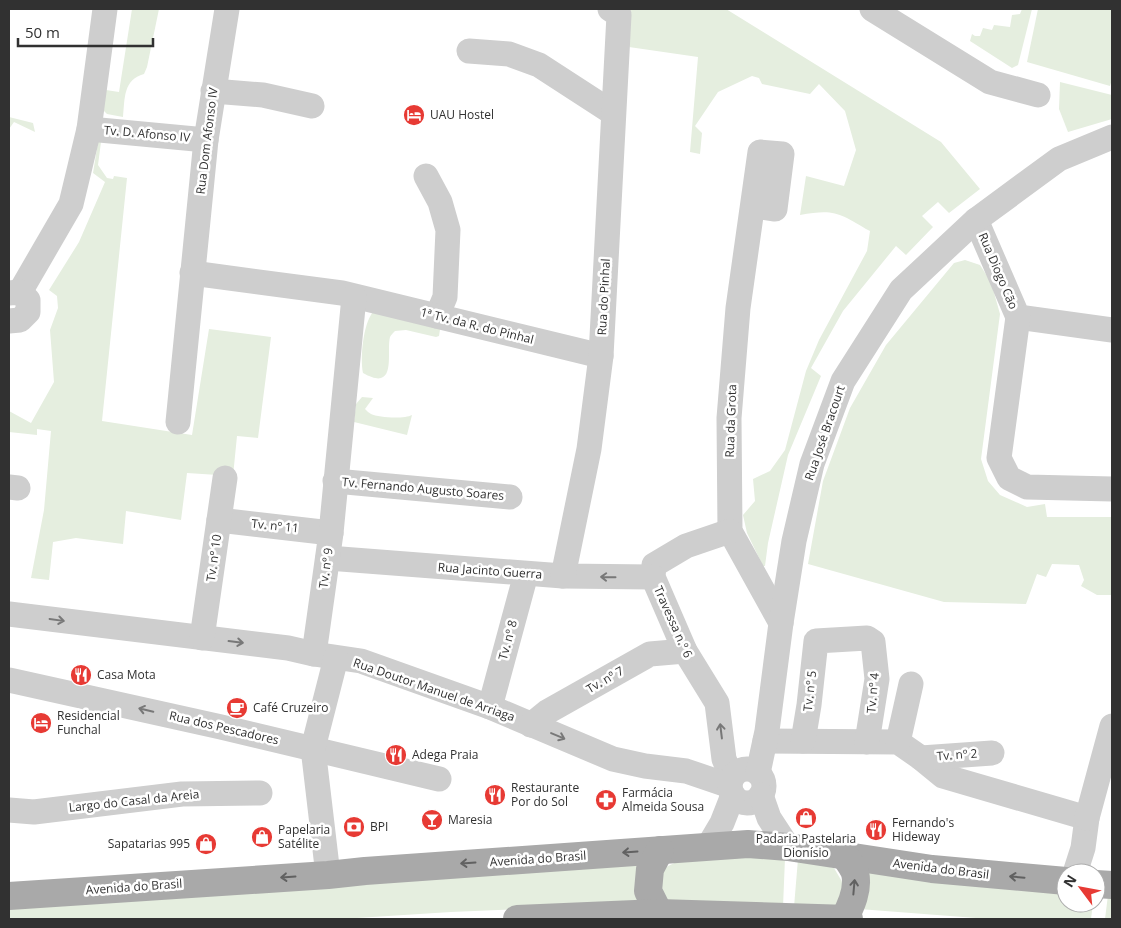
<svg xmlns="http://www.w3.org/2000/svg" width="1121" height="928" font-family="'Open Sans',sans-serif">
  <style>
    .green { fill: #e5eedf }
    .lines { fill: none; stroke-linecap: round; stroke-linejoin: round }
    .minor { stroke: #cecece; stroke-width: 25 }
    .major { stroke: #a9a9a9; stroke-width: 28 }
    .oneway { stroke: #787878 }
    .oneway2 { stroke: #616161 }
    .labels { text-anchor: middle; stroke-width: 5; stroke-linejoin: round; paint-order: stroke }
    .poi-label { font-size: 12px; fill: #313131; stroke: #fff; text-anchor: start }
    .street-label { font-size: 12px; fill: #313131; stroke: #fff }
  </style>
  <rect width="100%" height="100%" fill="#fff"/>
  <g class="green">
    <path d="M132,9H159L147,67L144,74C123,80 125,98 123,117L107,114L103,110L106,90L119,92Z"/>
    <path d="M623,9H726L941,142L980,189L949,213L938,202L922,216L933,227L906,255L896,246L843,311L811,368L821,376L788,455L768,543L765,566H763L747,533L743,515L755,501L753,479L770,471L785,450L806,371L819,340L867,251L870,231C840,214 836,208 800,215L806,176L844,186L856,150L845,111L819,84L810,94L762,84L759,78L752,76L718,92L695,126L702,133L700,154L690,152L698,57L622,46Z"/>
    <path d="M1022,9H1032L1018,65L1012,68L970,41L972,34L975,36H980L983,28L992,30L994,25L1010,27L1012,15L1020,14Z"/>
    <path d="M1038,9H1112V79L1110,86L1027,62Z"/>
    <path d="M1060,82L1112,95V119L1068,132L1059,109Z"/>
    <path d="M9,117L33,123L35,132L14,122L9,129Z"/>
    <path d="M98,142H101L98,165L107,178L113,179L114,176L127,178L102,421L192,435L209,329L271,337L258,438L237,436L233,476L187,473L181,520L126,511L123,544L76,538L53,542L49,580L31,578L44,510L51,431L37,429V435L9,432V411L31,423L54,382L50,330L58,308L57,296L49,290L79,242L105,182L93,173Z"/>
    <path d="M965,260L980,265L991,282L1000,314L981,459L988,481L1000,495L1027,507L1045,504L1047,517H1112V595H1097L1081,586L1084,580L1079,565L1052,564L1046,577L1037,574L1026,604L944,602L808,564L823,481L850,408L886,345L954,263Z"/>
    <path d="M373,312L441,323L439,336L436,337L406,330L395,331C393,333 391,335 390,337C386,352 398,393 363,373C360,358 363,324 373,312Z"/>
    <path d="M362,397L373,398L365,409C367,411 369,413 371,414C379,418 405,419 412,415L407,435L354,422L356,404Z"/>
    <path d="M702,857L785,858L783,907L666,901C663,897 660,892 659,887C652,863 686,860 702,857Z"/>
    <path d="M798,859L834,868L844,885V897L834,906L794,907Z"/>
    <path d="M639,863L642,904L451,912L341,919H9V909Z"/>
    <path d="M864,871L1066,891V903H1093L1091,919H989L859,909Z"/>
    <path d="M1108,895H1112V919H1105Z"/>
  </g>
  <g class="lines">
    <g class="minor">
      <path d="M872,9L990,82L1038,95"/>
      <path d="M469,51L509,54L539,65L613,113"/>
      <path d="M213,91L263,95L312,106"/>
      <path d="M89,129L206,140"/>
      <path d="M426,176L440,202L448,230L445,297L437,316"/>
      <path d="M753,206L775,209L782,154L760,152L738,308L729,418L730,531L781,623"/>
      <path d="M976,220L1018,317L1112,330"/>
      <path d="M192,273L342,293L601,356"/>
      <path d="M20,292L71,204L89,129L105,9"/>
      <path d="M9,293L20,292L28,300V312L20,320L9,321"/>
      <path d="M1018,317L999,458L1009,478L1027,487L1112,489"/>
      <path d="M178,422L206,140L227,9"/>
      <path d="M335,481L510,497"/>
      <path d="M9,487L18,488"/>
      <path d="M219,520L331,533"/>
      <path d="M730,531L686,546L654,565L653,577L685,651L717,703L724,759L732,778"/>
      <path d="M328,558L563,576L653,577"/>
      <path d="M563,576L589,449L601,356L619,15L610,9"/>
      <path d="M9,614L288,648L314,654L361,661L490,707L613,759L645,766L686,771L730,786"/>
      <path d="M202,638L225,478"/>
      <path d="M314,654L331,533L354,297"/>
      <path d="M9,680L221,727L439,779"/>
      <path d="M490,707L526,574"/>
      <path d="M531,725L547,712L650,654L685,651"/>
      <path d="M765,741L898,742L921,758L943,776L1087,818L1083,848L1075,873"/>
      <path d="M803,741L809,705L816,641L867,638L873,642L877,679L867,742"/>
      <path d="M898,742L911,684"/>
      <path d="M921,758L992,753"/>
      <circle cx="747" cy="786" r="17"/>
      <path d="M758,773L767,731L781,623L794,541L812,464L843,381L901,290L976,220L1059,159L1112,137"/>
      <path d="M761,795L769,818L788,847"/>
      <path d="M9,810L34,812L182,794L260,793"/>
      <path d="M1087,818L1112,726"/>
      <path d="M709,845L722,823L733,795"/>
      <path d="M328,875L313,748L336,658"/>
    </g>
    <g class="major">
      <path d="M1096,884L1112,885"/>
      <path d="M9,896L328,875L365,871L748,844L788,847L932,869L1066,881"/>
      <path d="M659,913L648,891L650,869L660,850"/>
      <path d="M517,919L659,913L849,919"/>
      <path d="M844,919C851,906 859,889 855,873C853,867 848,861 845,856"/>
    </g>
  </g>
  <defs><path id="oneway-shaft" d="M-6 0H5M1.5-3L5.5 0L1.5 3" fill="none" stroke-width="1.6" stroke-linecap="round" stroke-linejoin="round" transform="scale(1.25)"/></defs>
  <g class="oneway">
    <use href="#oneway-shaft" transform="translate(608 577) rotate(-179)"/>
    <use href="#oneway-shaft" transform="translate(57 620) rotate(8)"/>
    <use href="#oneway-shaft" transform="translate(236 642) rotate(7)"/>
    <use href="#oneway-shaft" transform="translate(146 710) rotate(-167)"/>
    <use href="#oneway-shaft" transform="translate(721 731) rotate(-97)"/>
    <use href="#oneway-shaft" transform="translate(558 736) rotate(23)"/>
  </g>
  <g class="oneway2">
    <use href="#oneway-shaft" transform="translate(630 852) rotate(176)"/>
    <use href="#oneway-shaft" transform="translate(468 863) rotate(176)"/>
    <use href="#oneway-shaft" transform="translate(288 877) rotate(176)"/>
    <use href="#oneway-shaft" transform="translate(1017 877) rotate(-175)"/>
    <use href="#oneway-shaft" transform="translate(854 887) rotate(-85)"/>
  </g>
  <defs>
    <g id="hotel-disc" transform="scale(1.125)"><circle r="9.5" fill="#e73a34" stroke="#fff"/><path d="M-6-4.5h1.5V1H6V5H4.5V3h-9V5H-6ZM-4 0a1.8 1.8 0 1 1 3.6 0ZM.5 0V-2.5h3Q6-2.5 6 0Z" fill="#fff"/></g>
    <g id="restaurant-disc" transform="scale(1.125)"><circle r="9.5" fill="#e73a34" stroke="#fff"/><path d="M-5-6h1v4h1v-4h1v4h1v-4h1v5L-1.5 .5V6h-2V.5L-5-1ZM5-6V6H3V1.5H1.5Q1.5-4 5-6Z" fill="#fff"/></g>
    <g id="cafe-disc" transform="scale(1.125)"><circle r="9.5" fill="#e73a34" stroke="#fff"/><path d="M-5.5-4.5H6V0H3Q3 3.5 0 3.5H-2.5Q-5.5 3.5-5.5 0ZM3-3.2v2h1.7v-2ZM-6 4.5H4V6H-6Z" fill="#fff"/></g>
    <g id="pharmacy-disc" transform="scale(1.125)"><circle r="9.5" fill="#e73a34" stroke="#fff"/><path d="M-2-6h4v4h4v4h-4v4h-4v-4h-4v-4h4Z" fill="#fff"/></g>
    <g id="shop-disc" transform="scale(1.125)"><circle r="9.5" fill="#e73a34" stroke="#fff"/><path d="M-5-2.5h2.3a2.7 3.5 0 0 1 5.4 0H5L5.5 6h-11ZM-1.5-2.5h3a1.5 2.3 0 0 0-3 0Z" fill="#fff"/></g>
    <g id="bar-disc" transform="scale(1.125)"><circle r="9.5" fill="#e73a34" stroke="#fff"/><path d="M-6-5H6L.8 .8V4.5H3.5V6h-7V4.5H-.8V.8Z" fill="#fff"/></g>
    <g id="bank-disc" transform="scale(1.125)"><circle r="9.5" fill="#e73a34" stroke="#fff"/><path d="M-6-4H6V4H-6ZM0-2.3a2.3 2.3 0 1 0 0 4.6a2.3 2.3 0 1 0 0-4.6Z" fill="#fff"/></g>
  </defs>
  <g fill-rule="evenodd">
    <use href="#hotel-disc" x="414" y="115"/>
    <use href="#restaurant-disc" x="81" y="675"/>
    <use href="#cafe-disc" x="237" y="708"/>
    <use href="#hotel-disc" x="41" y="723"/>
    <use href="#restaurant-disc" x="396" y="755"/>
    <use href="#restaurant-disc" x="495" y="795"/>
    <use href="#pharmacy-disc" x="606" y="800"/>
    <use href="#shop-disc" x="806" y="818"/>
    <use href="#bar-disc" x="432" y="820"/>
    <use href="#bank-disc" x="354" y="827"/>
    <use href="#restaurant-disc" x="876" y="830"/>
    <use href="#shop-disc" x="262" y="837"/>
    <use href="#shop-disc" x="206" y="844"/>
  </g>
  <g class="labels">
    <g class="poi-label">
      <text x="430" y="119">UAU Hostel</text>
      <text x="97" y="679">Casa Mota</text>
      <text x="253" y="712">Café Cruzeiro</text>
      <text x="57" y="720">Residencial<tspan x="57" dy="14">Funchal</tspan></text>
      <text x="412" y="759">Adega Praia</text>
      <text x="511" y="792">Restaurante<tspan x="511" dy="14">Por do Sol</tspan></text>
      <text x="622" y="797">Farmácia<tspan x="622" dy="14">Almeida Sousa</tspan></text>
      <text x="448" y="824">Maresia</text>
      <text x="892" y="827">Fernando's<tspan x="892" dy="14">Hideway</tspan></text>
      <text x="370" y="831">BPI</text>
      <text x="278" y="834">Papelaria<tspan x="278" dy="14">Satélite</tspan></text>
      <text x="806" y="843" text-anchor="middle">Padaria Pastelaria<tspan x="806" dy="14">Dionísio</tspan></text>
      <text x="190" y="848" text-anchor="end">Sapatarias 995</text>
    </g>
    <g class="street-label">
      <text transform="translate(147 134) rotate(5)" y="4">Tv. D. Afonso IV</text>
      <text transform="translate(207 141) rotate(-83)" y="4">Rua Dom Afonso IV</text>
      <text transform="translate(998 271) rotate(67)" y="4">Rua Diogo Cão</text>
      <text transform="translate(604 297) rotate(-87)" y="4">Rua do Pinhal</text>
      <text transform="translate(477 326) rotate(14)" y="4">1ª Tv. da R. do Pinhal</text>
      <text transform="translate(731 421) rotate(-88)" y="4">Rua da Grota</text>
      <text transform="translate(825 433) rotate(-71)" y="4">Rua José Bracourt</text>
      <text transform="translate(423 489) rotate(5)" y="4">Tv. Fernando Augusto Soares</text>
      <text transform="translate(275 526) rotate(6)" y="4">Tv. nº 11</text>
      <text transform="translate(214 558) rotate(-82)" y="4">Tv. nº 10</text>
      <text transform="translate(326 568) rotate(-82)" y="4">Tv. nº 9</text>
      <text transform="translate(490 571) rotate(4)" y="4">Rua Jacinto Guerra</text>
      <text transform="translate(673 622) rotate(66)" y="4">Travessa n.º 6</text>
      <text transform="translate(508 640) rotate(-75)" y="4">Tv. nº 8</text>
      <text transform="translate(605 680) rotate(-30)" y="4">Tv. nº 7</text>
      <text transform="translate(434 690) rotate(19)" y="4">Rua Doutor Manuel de Arriaga</text>
      <text transform="translate(810 691) rotate(-84)" y="4">Tv. nº 5</text>
      <text transform="translate(873 693) rotate(-85)" y="4">Tv. nº 4</text>
      <text transform="translate(224 728) rotate(13)" y="4">Rua dos Pescadores</text>
      <text transform="translate(957 755) rotate(-4)" y="4">Tv. nº 2</text>
      <text transform="translate(134 801) rotate(-6)" y="4">Largo do Casal da Areia</text>
      <text transform="translate(538 859) rotate(-4)" y="4">Avenida do Brasil</text>
      <text transform="translate(941 869) rotate(7)" y="4">Avenida do Brasil</text>
      <text transform="translate(134 887) rotate(-4)" y="4">Avenida do Brasil</text>
    </g>
  </g>
  <rect width="1121" height="928" fill="none" stroke="#313131" stroke-width="20"/>
  <g transform="translate(1081 888) rotate(302)"><circle r="24" fill="#ffffff" stroke="#adadad"/>
  <path d="M0-4L9 19L0 12L-9 19Z" fill="#e73a34"/>
  <text y="-8" font-size="14" font-weight="bold" text-anchor="middle" fill="#313131">N</text>
  </g>
  <path d="M18 38v8h135v-8" fill="none" stroke="#313131" stroke-width="2.5"/>
  <text x="25" y="38" font-size="15" fill="#313131" stroke="#ffffff" stroke-width="4" paint-order="stroke">50 m</text>
</svg>
